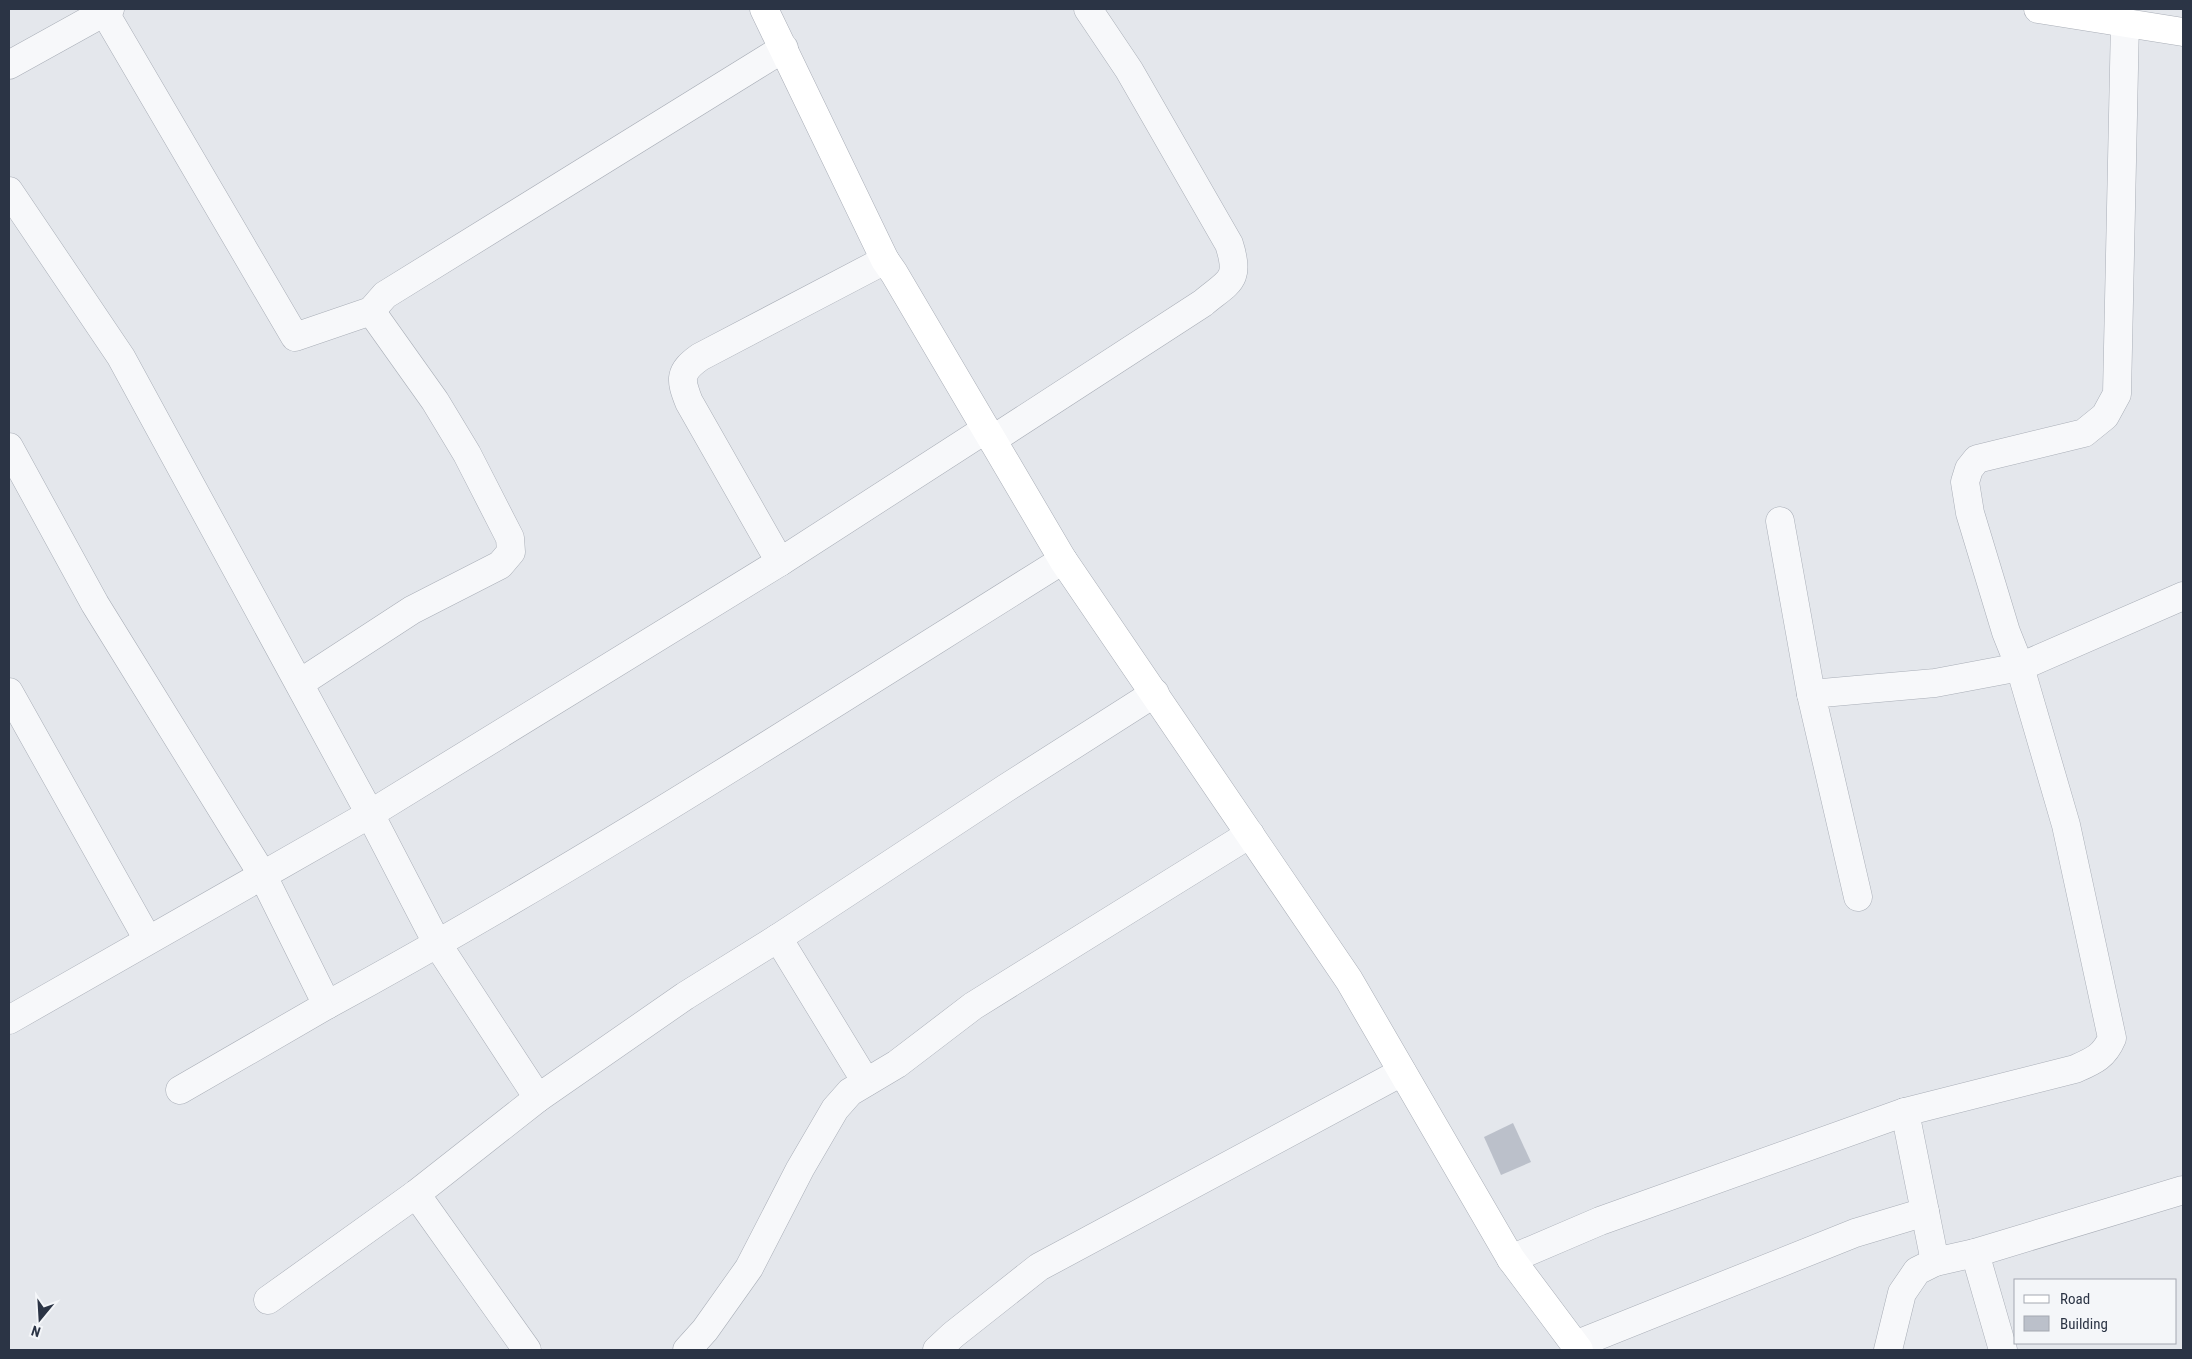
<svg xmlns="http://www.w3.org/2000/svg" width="2192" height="1359" font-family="'Roboto Condensed',sans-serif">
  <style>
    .building { fill: #bbc0ca }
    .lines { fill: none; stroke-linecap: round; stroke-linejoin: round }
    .street-casing { stroke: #a9aeb7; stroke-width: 29 }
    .secondary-casing { stroke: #a9aeb7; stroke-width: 29 }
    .street { stroke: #f7f8fa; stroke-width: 28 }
    .secondary { stroke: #fff; stroke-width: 28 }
  </style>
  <rect width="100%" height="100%" fill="#e4e7ec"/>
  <path class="building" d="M1513,1123L1531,1162L1501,1175L1484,1137Z"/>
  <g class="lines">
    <g class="street-casing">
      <g id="street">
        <path d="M105,13L295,337L371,311L385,295L784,48"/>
        <path d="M9,65L110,9"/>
        <path d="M9,191L121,357L370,814L438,945L538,1098"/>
        <path d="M992,440L1203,303C1229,281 1241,281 1229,244L1129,70L1088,9"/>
        <path d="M9,447L95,604L262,874L327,1005L180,1090"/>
        <path d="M1780,521L1811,694"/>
        <path d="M780,562L689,402C680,379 679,372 700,357L885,260"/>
        <path d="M300,683L412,610L500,565L511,552L510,538L467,454L435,401L371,311"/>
        <path d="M9,692L148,940"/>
        <path d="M1858,897L1811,694L1935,683L2020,667L2183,596"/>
        <path d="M327,1005C579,868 820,712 1063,560"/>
        <path d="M9,1020L370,814L780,562L986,429"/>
        <path d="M866,1082L778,938L1006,788L1155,693"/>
        <path d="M1905,1112L1935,1262"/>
        <path d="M416,1194L527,1350"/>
        <path d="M1975,1253L2003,1350"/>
        <path d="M1511,1259L1600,1221L1905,1112L2075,1069C2093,1061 2104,1057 2112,1038L2066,825L2020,667L2006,632L1970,513L1965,482L1969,469L1977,459L2084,433L2105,416L2117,394L2125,22"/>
        <path d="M268,1300L416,1194L538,1098L685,996L778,938"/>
        <path d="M1575,1345L1855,1233L1925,1212"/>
        <path d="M687,1350L705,1330L749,1268L800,1169L835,1109L850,1092L897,1064L973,1006L1250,834"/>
        <path d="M937,1350L953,1335L1039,1267L1402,1072"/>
        <path d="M1888,1350L1902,1293L1917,1271L1935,1262L1975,1253L2183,1190"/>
      </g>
    </g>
    <g class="secondary-casing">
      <g id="secondary">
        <path d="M764,9L885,260L894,273L1063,560L1349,980L1511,1259L1579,1350"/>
        <path d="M2038,9L2183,32"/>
      </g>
    </g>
    <use href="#street" class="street"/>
    <use href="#secondary" class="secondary"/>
  </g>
  <rect width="2192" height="1359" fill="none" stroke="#2b3445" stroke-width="20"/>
  <rect x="2014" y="1279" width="162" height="65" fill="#f4f6f9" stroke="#a4a8b1"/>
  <rect x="2024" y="1295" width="25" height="8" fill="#ffffff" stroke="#a4a8b1"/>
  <text x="2060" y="1304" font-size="15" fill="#2b3445">Road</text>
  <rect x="2024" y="1316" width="25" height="15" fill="#bbc0ca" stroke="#a4a8b1"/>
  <text x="2060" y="1329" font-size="15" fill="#2b3445">Building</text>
  <g transform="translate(40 1319) rotate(198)" stroke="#f4f6f9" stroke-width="4" paint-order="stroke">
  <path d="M0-4L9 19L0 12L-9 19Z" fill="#2b3445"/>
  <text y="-8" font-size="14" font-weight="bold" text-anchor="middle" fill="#2b3445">N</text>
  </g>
</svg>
